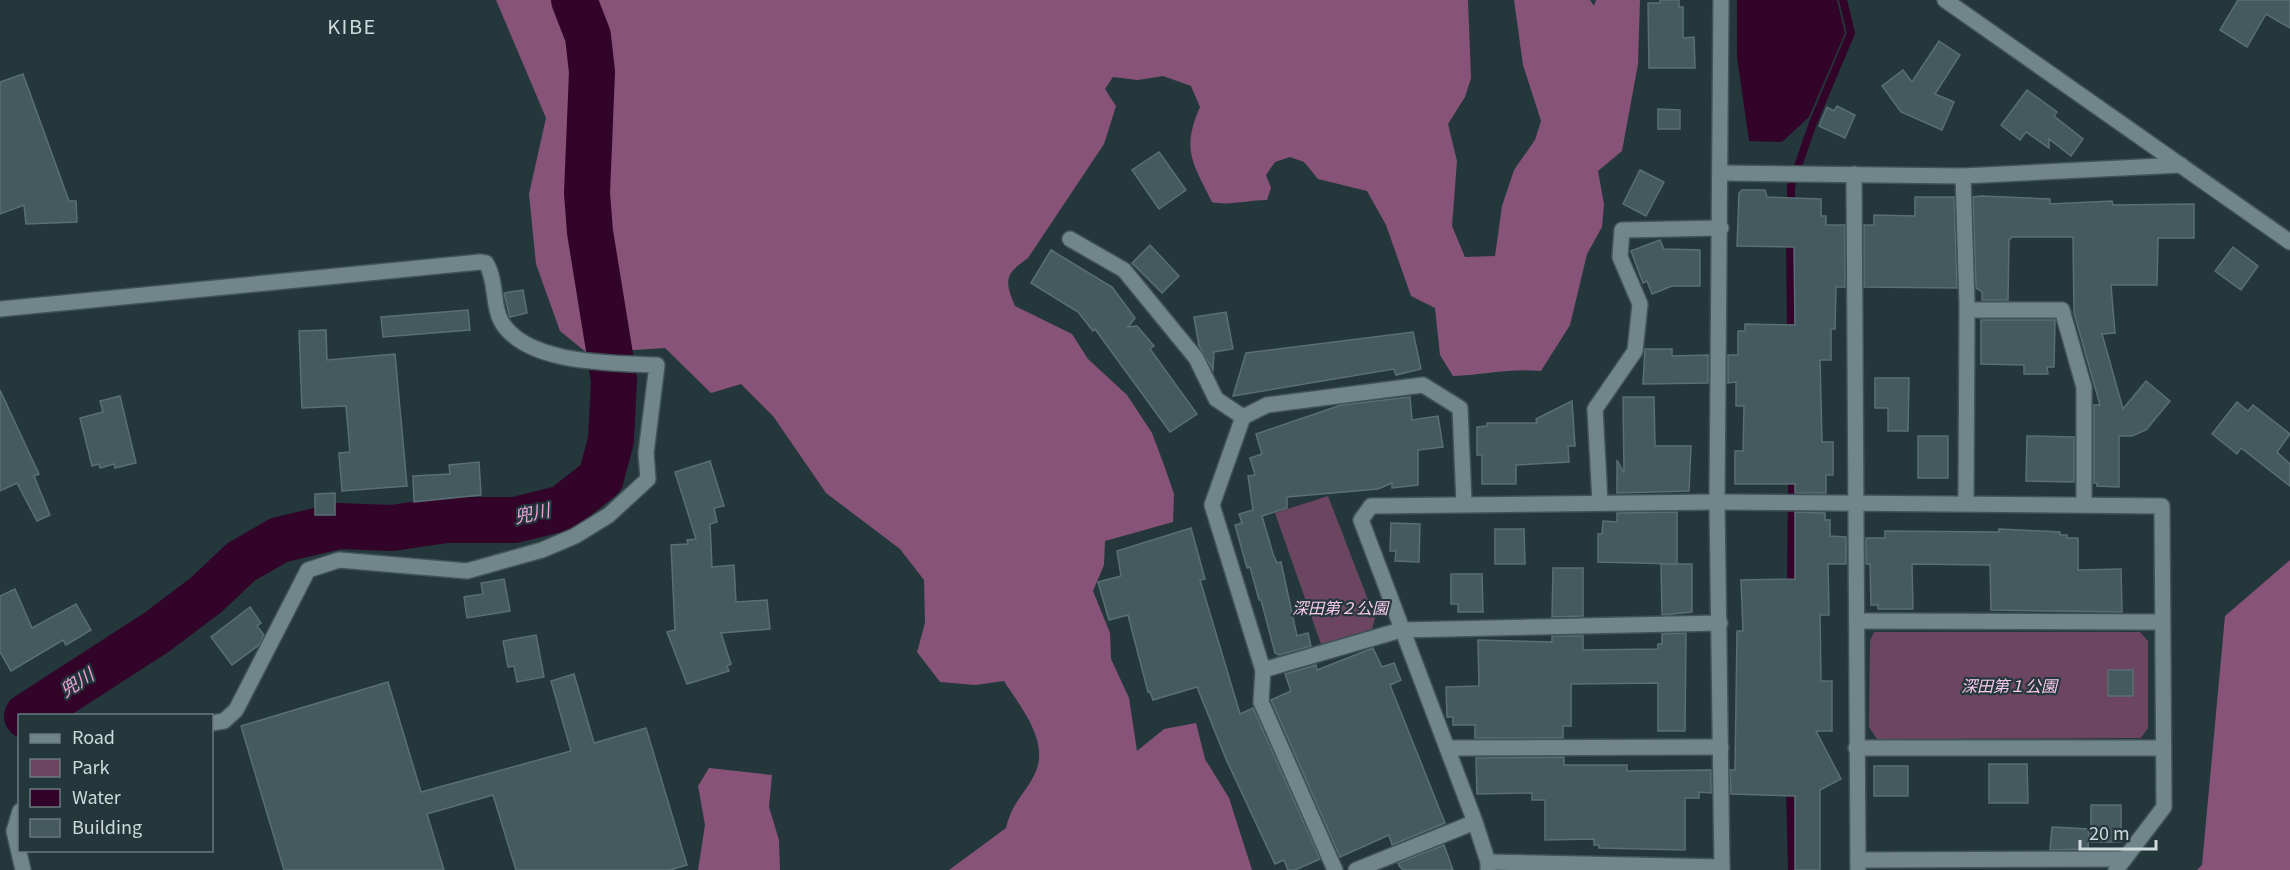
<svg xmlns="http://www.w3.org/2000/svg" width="2290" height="870" font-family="Georgia,'Noto Sans JP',serif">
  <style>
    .green { fill: #6c4661 }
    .forest { fill: #885379 }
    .water { fill: #320429 }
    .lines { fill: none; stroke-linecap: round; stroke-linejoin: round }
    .stream { stroke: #320429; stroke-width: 8 }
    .river { stroke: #320429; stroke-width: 46 }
    .building { fill: #455a5e; stroke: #5a6f74; stroke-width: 1.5 }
    .minor-casing { stroke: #425357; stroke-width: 18 }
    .minor { stroke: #70868b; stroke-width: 15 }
    .labels { text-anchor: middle; stroke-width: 4.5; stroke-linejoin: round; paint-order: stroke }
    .park-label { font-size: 16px; font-style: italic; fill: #fac9eb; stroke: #24383c }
    .water-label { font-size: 18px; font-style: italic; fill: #f1a2db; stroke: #24383c }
    .quarter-label { font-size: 20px; letter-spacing: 1.5px; fill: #cedadc; stroke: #24383c }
  </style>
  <rect width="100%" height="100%" fill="#24383c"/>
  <g class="green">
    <path d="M1328,496L1375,618L1372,629L1321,644L1275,513Z"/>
    <path d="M1874,632H2140L2148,641V728L2141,738L1877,739L1869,727L1870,641Z"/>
  </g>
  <g class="forest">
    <path d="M496,0H1468L1471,78L1465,97L1448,124L1457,161L1452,226L1465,257L1495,256L1502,206L1514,170L1535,140L1541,121L1523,65L1514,0H1590L1594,6L1596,0H1640L1638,64L1622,151L1598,171L1604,204L1602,227L1587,254L1570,325L1541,371C1511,368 1483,375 1453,376L1440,355L1435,308L1411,296L1386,225L1367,191L1318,179L1304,162L1290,157L1275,162L1266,175L1271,188L1267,200C1248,200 1229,206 1212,202C1193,163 1181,150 1200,107L1191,86L1163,76L1138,80L1113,77L1105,89L1116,106L1104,144L1028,258C1005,274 1004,280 1015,306L1072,334L1088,359L1127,395L1152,433L1164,465L1174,494L1173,522L1105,541L1104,565L1093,591L1110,633L1111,659L1129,698L1137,751L1164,729L1196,723L1205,759L1229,798L1252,870H949L1006,828C1013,799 1027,793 1036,771C1049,740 1019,705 1004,681L975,685L940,682L917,652L925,623L924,580L900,549L826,493L773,416L741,384L711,393L665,348L587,353L560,331L536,264L529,194L546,118Z"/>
    <path d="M2290,560V870H2197L2202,865L2225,616Z"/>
    <path d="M709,768L772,775L769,807L779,840L780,870H698L705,825L698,786Z"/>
  </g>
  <path class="water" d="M1737,0H1837L1845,33L1809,117L1782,142L1749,141L1737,57Z"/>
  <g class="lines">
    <g class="stream">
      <path d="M1791,206V186L1813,123L1851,33L1843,0"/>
      <path d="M1790,239L1791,335"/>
      <path d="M1791,590L1792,476"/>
      <path d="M1790,788L1792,870"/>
    </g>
    <path class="river" d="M27,716L157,632L206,595L241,562L279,540L338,526L392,528L446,520H515L563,508L601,478L611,440L614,380L590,232L587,193L592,72L588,36L574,0"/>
  </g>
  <g class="building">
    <path d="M1660,0H1679V7H1683V38L1694,37L1695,68H1649L1648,3H1660Z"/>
    <path d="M2238,0H2290V28L2266,14L2247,47L2220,30Z"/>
    <path d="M1939,41L1960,55L1935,94L1954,102L1942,130L1901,112L1882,86L1903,70L1912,82Z"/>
    <path d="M23,74L69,201H76L77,222L26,224L24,205L0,214V82Z"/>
    <path d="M2027,90L2057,112L2054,116L2083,139L2071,156L2049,139V148L2026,132L2020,140L2001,125Z"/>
    <path d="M1837,106L1855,115L1845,138L1819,126L1827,107L1834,111Z"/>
    <path d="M1658,109L1680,110V129H1658Z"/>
    <path d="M1159,152L1186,190L1159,209L1132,170Z"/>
    <path d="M1640,170L1664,182L1646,216L1623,204Z"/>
    <path d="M1742,190H1765L1767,197L1821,199V216H1826V225H1845V287H1836L1835,329H1831V360H1820L1822,442H1833V475H1826V493H1795V484H1735V451H1743L1744,406H1736V382L1728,383V355H1738V331H1745V324L1795,325L1794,247L1737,246L1739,193Z"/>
    <path d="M1981,196L2050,199V204L2112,201L2113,205L2194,204V238H2158L2157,285H2111L2115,333L2102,334L2123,409L2146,381L2170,401L2146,430L2132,436H2119V487L2097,486V483H2094V405H2100L2074,313L2073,237H2012L2009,240L2008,300H1982V292L1976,288L1973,197Z"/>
    <path d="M1915,197H1954L1957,288L1864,287V225H1874V215L1915,216Z"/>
    <path d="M1660,240L1664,249L1700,250V286H1672L1652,294L1647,281L1643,283L1631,251Z"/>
    <path d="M1150,245L1179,276L1162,293L1132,263Z"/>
    <path d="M2233,247L2258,266L2241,290L2215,271Z"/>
    <path d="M1051,250L1112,287L1135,318L1128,327L1137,326L1154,346L1150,349L1197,414L1170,432L1095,329L1093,331L1078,312L1031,283Z"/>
    <path d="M523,290L527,313L510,317L504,293Z"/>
    <path d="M468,310L470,330L383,337L381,317Z"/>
    <path d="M1226,312L1233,349L1214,352L1213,370L1199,346L1194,317Z"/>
    <path d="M1981,320H2055L2054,367H2047L2048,374H2024V365L1981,364Z"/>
    <path d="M326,330L327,360L395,354L407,486L342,491L339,453L350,452L346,406L302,408L299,331Z"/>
    <path d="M1413,332L1421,369L1396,375L1394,369L1233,396L1246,353Z"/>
    <path d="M1645,349H1672V356L1708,355V383L1643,384Z"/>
    <path d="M1875,378H1909L1908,431H1888V408H1875Z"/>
    <path d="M0,390L39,474L34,476L50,515L37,521L17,483L0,491Z"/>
    <path d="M120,396L136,463L115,468L114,464L100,468L99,464L92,466L80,418L103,412L100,401Z"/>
    <path d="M1410,397L1412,420L1438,416L1443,447L1418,450V485L1392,488V483L1378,489L1287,497V508L1262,516L1273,554L1277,563L1281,562L1297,636L1308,633L1311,646L1279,655L1275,653L1261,600H1259L1250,567L1247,568L1235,525L1242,523L1239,514L1253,510L1248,476L1255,475L1250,458L1262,454L1256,434L1341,405Z"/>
    <path d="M1623,397H1654L1655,446H1691L1689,491L1617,493V460L1624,473Z"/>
    <path d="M1572,401L1575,446H1568L1569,462L1516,465V484H1482V455H1477V427L1487,426V423H1537L1536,419Z"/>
    <path d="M2237,402L2248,411L2253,405L2290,434L2277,452L2290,464V486L2241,448L2237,454L2212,434Z"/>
    <rect x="1918" y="436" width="30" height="42"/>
    <path d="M2027,436L2074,437V482L2026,481Z"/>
    <path d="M710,461L724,506L714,508L717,522L710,524L712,567L734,565L736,602L767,600L770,629L721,633L731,664L727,666L729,671L687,684L667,632L675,630L671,545L688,544L687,540L696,539L675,472Z"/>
    <path d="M479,462L481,495L414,502L413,476L450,474L449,465Z"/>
    <path d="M335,493V515H315V494Z"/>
    <path d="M1677,512V564H1692V612L1662,615L1661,564H1676L1598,562V534H1602L1603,521L1617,522V513Z"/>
    <path d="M1795,512L1825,513V520H1830V536L1846,537V564H1828L1829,615H1820L1821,681H1832V731H1816L1841,779L1820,790V870H1795V796L1731,794L1730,770H1735L1737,631H1743L1741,580L1795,579Z"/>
    <path d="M1391,523L1420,524L1419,562L1395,561L1396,551H1390Z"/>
    <path d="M1191,528L1205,579L1200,580L1240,714L1253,708L1320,859L1295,870H1288L1284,860L1275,864L1226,759L1197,687L1153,700L1150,692H1148L1128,615L1109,620L1098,582L1121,576L1117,551Z"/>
    <path d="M1495,529H1524L1525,564H1495Z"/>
    <path d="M1999,529L2060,532V535H2067V538H2078V570L2121,569L2122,612L1991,610L1990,565L1912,564L1913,609H1878V605H1871L1870,564H1866V538H1885V531L1999,532Z"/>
    <path d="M1553,568H1583V616L1552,617Z"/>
    <path d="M1451,574H1482L1483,612H1458V604H1451Z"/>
    <path d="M504,579L510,611L467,618L464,597L483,594L481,583Z"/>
    <path d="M15,589L32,628L76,604L91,630L66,645L63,640L11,671L0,652V596Z"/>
    <path d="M250,607L261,623L257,626L264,635L259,645L232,665L211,637Z"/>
    <path d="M1686,633L1685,731H1658V683L1571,684V726H1563V738H1475V725H1453V717H1447L1446,687L1479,686L1478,640L1552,642V636H1583V650L1658,649V644H1662V634Z"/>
    <path d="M536,635L544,677L517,682L514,666L508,667L503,641Z"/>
    <path d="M1373,648L1382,667L1394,663L1401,680L1390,685L1445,823L1392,845L1389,835L1340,857L1271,700L1291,691L1285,674L1316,665L1317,670Z"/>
    <rect x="2108" y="670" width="25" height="26"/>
    <path d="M574,674L594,743L646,728L687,865L670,870H516L493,795L427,814L444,870H284L241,726L388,682L421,792L571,751L551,681Z"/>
    <path d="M1564,757V765H1627V771L1711,770V793L1699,792V798H1685V850L1599,848V845H1594V839L1545,840V800H1532V793L1477,794L1476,758Z"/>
    <path d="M1989,764H2027L2028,803H1989Z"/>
    <rect x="1874" y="766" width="34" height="30"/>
    <rect x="2091" y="805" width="30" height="37"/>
    <path d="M2052,827L2089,829L2088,849L2050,850Z"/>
    <path d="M1444,845L1453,870H1403L1400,867L1398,863Z"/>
  </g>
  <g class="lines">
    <g class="minor-casing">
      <g id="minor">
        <path d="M1721,0L1717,502L1722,870"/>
        <path d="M1945,0L2290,242"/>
        <path d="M1721,173L1963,176L2181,165"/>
        <path d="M1854,174L1858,870"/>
        <path d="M1963,176L1967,305L1966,502"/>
        <path d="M1070,239L1124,270L1196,358L1216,399L1243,417"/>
        <path d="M0,309L480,262L486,263C497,281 492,305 501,321C526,365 614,363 657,365L646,453L648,479L609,515L575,536L542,550L467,571L339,560L308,570L236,710L224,721L212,723"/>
        <path d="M1967,310H2062L2084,387V504"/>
        <path d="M1600,502L1595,409L1635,351L1640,304L1620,257L1622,230L1721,228"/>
        <path d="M1857,621L2162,622"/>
        <path d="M1263,670L1401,630L1720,623"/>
        <path d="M1447,748L1721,747"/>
        <path d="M1856,748H2162"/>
        <path d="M20,811L14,831L23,870"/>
        <path d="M1858,860L2124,859"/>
        <path d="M1488,862L1722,867"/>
        <path d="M1335,870L1261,702L1263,670L1212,505L1243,417L1267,405L1423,385L1460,408L1464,503"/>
        <path d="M1356,870L1475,822"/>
        <path d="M1488,870V862L1475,822L1361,520L1371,506L1717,502L2162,506L2164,807L2116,870"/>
      </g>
    </g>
    <use href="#minor" class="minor"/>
  </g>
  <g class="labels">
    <g class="park-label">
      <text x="1340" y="614">深田第２公園</text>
      <text x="2009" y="692">深田第１公園</text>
    </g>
    <g class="water-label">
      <text transform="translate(532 514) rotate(-12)" y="6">兜川</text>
      <text transform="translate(77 683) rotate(-33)" y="6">兜川</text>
    </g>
    <g class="quarter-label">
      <text x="352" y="34">KIBE</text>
    </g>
  </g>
  <rect x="18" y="714" width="195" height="138" fill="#24383c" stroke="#68797c" stroke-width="1.5"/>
  <rect x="30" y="734" width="30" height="9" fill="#70868b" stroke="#68797c" stroke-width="1.5"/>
  <text x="72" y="744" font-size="18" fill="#cedadc">Road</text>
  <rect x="30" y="759" width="30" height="18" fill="#6c4661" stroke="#68797c" stroke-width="1.5"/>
  <text x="72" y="774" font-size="18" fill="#cedadc">Park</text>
  <rect x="30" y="789" width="30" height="18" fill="#320429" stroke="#68797c" stroke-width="1.5"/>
  <text x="72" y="804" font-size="18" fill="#cedadc">Water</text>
  <rect x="30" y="819" width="30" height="18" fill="#455a5e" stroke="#68797c" stroke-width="1.5"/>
  <text x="72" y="834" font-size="18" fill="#cedadc">Building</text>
  <path d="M2080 840v9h76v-9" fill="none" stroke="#cedadc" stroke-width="3"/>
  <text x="2089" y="840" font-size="18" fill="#cedadc" stroke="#24383c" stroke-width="4.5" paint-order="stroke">20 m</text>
</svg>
